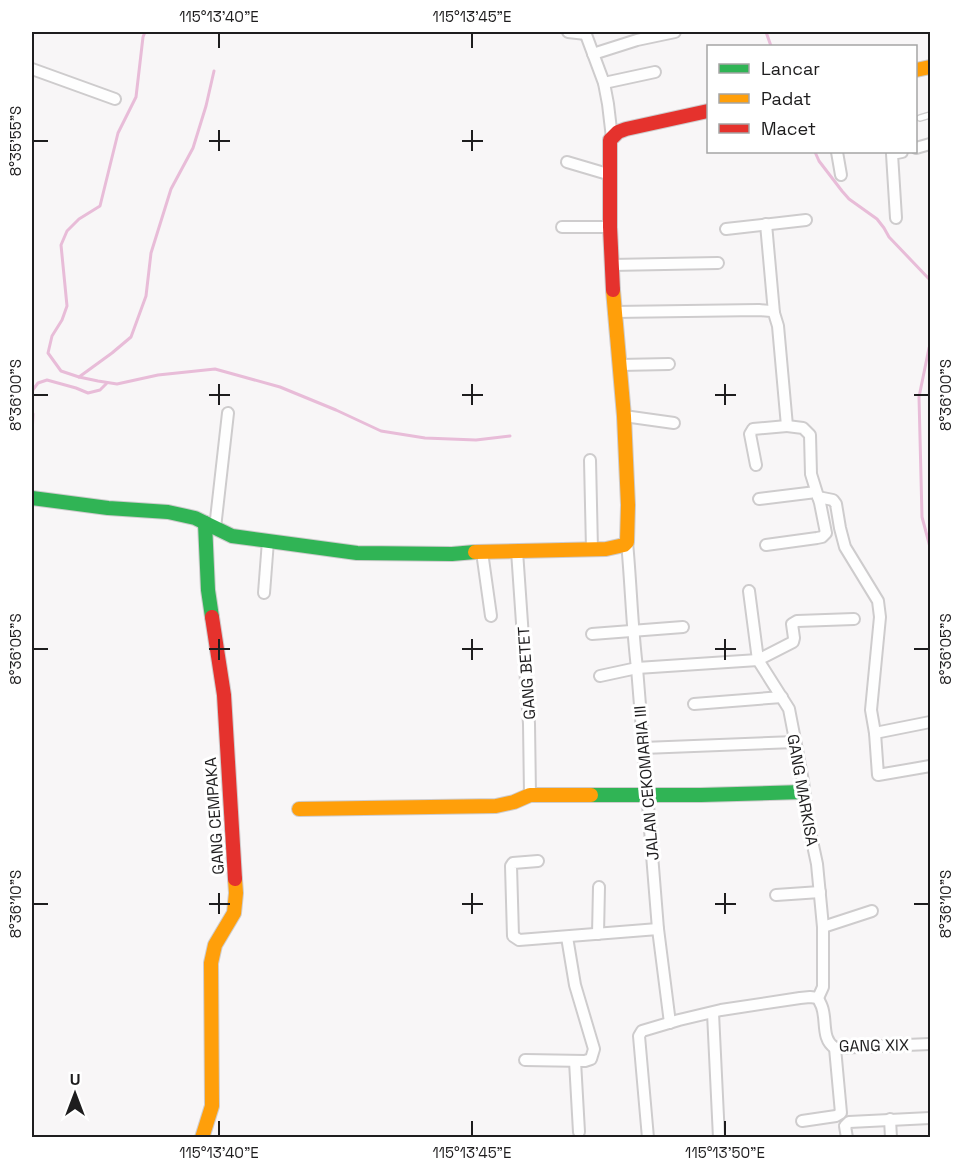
<svg xmlns="http://www.w3.org/2000/svg" width="962" height="1169" font-family="'Space Grotesk',sans-serif">
  <style>
    .lines { fill: none; stroke-linecap: round; stroke-linejoin: round }
    .stream { stroke: #e8bcd8; stroke-width: 3 }
    .lane-casing { stroke: #cecccd; stroke-width: 8 }
    .street-casing { stroke: #cecccd; stroke-width: 14 }
    .fast-casing { stroke: #cecccd; stroke-width: 16 }
    .slow-casing { stroke: #cecccd; stroke-width: 16 }
    .jam-casing { stroke: #cecccd; stroke-width: 16 }
    .lane { stroke: #fefefe; stroke-width: 5 }
    .street { stroke: #fefefe; stroke-width: 10 }
    .fast { stroke: #30b455; stroke-width: 14 }
    .slow { stroke: #ff9f0a; stroke-width: 14 }
    .jam { stroke: #e5322d; stroke-width: 14 }
    .ticks { fill: none; stroke: #1e1d1e; stroke-width: 2 }
    .labels { text-anchor: middle; stroke-width: 6; stroke-linejoin: round; paint-order: stroke }
    .street-label { font-size: 16px; fill: #1e1d1e; stroke: #fff }
    .neatline { fill: none; stroke: #1e1d1e; stroke-width: 2 }
    .ticks-label { font-size: 15px; text-anchor: middle; fill: #1e1d1e }
  </style>
  <rect width="100%" height="100%" fill="#f8f6f7"/>
  <g class="lines">
    <g class="stream">
      <path d="M145,32L143,37L136,97L118,133L100,206L79,219L67,231L61,245L67,306L62,320L52,336L48,353L61,371L79,377L98,381L117,384L158,375L215,369L280,387L336,410L381,431L425,438L476,440L510,436"/>
      <path d="M766,32L771,46"/>
      <path d="M815,152L819,161L842,191L849,199L877,219L884,228L889,237L930,280"/>
      <path d="M930,346L929,348L919,397L922,517L930,547"/>
      <path d="M79,377L112,353L131,337L146,296L151,253L171,189L193,148L206,106L214,71"/>
      <path d="M32,391L38,383L47,380L76,388L88,393L100,390L107,383"/>
      <path d="M32,412L33,414L32,436"/>
    </g>
    <g class="lane-casing">
      <path id="lane" d="M920,118L930,115"/>
    </g>
    <g class="street-casing">
      <g id="street">
        <path d="M568,32L586,34"/>
        <path d="M585,32L604,83L608,104L612,138"/>
        <path d="M593,54L637,40L675,32"/>
        <path d="M32,69L115,99"/>
        <path d="M604,83L655,72"/>
        <path d="M916,148L930,144"/>
        <path d="M837,152L841,175"/>
        <path d="M567,162L611,175"/>
        <path d="M896,218L892,154L902,152"/>
        <path d="M766,224L774,313"/>
        <path d="M562,227H610"/>
        <path d="M726,229L806,220"/>
        <path d="M611,265L718,263"/>
        <path d="M614,312L759,310L771,311L774,313L778,326L787,426L803,428L810,435L811,474L820,503L826,533L822,537L817,538L766,545"/>
        <path d="M620,365L669,364"/>
        <path d="M624,416L674,423"/>
        <path d="M590,460L592,549"/>
        <path d="M756,465L750,434L753,429L787,426"/>
        <path d="M818,497L833,500L836,504L840,528L845,547L878,601L880,617L871,710L875,733L878,775L930,766"/>
        <path d="M759,499L816,492"/>
        <path d="M215,528L228,413"/>
        <path d="M627,542C631,585 632,627 637,668L658,929L670,1023"/>
        <path d="M517,551L529,724L530,795"/>
        <path d="M482,552L491,616"/>
        <path d="M749,591L758,660L789,709L803,781L808,822L817,864L823,927V987L818,998"/>
        <path d="M264,593L268,541"/>
        <path d="M592,634L683,627"/>
        <path d="M600,676L637,668L758,660L793,642L794,638L792,624L797,621L854,619"/>
        <path d="M694,704L782,697"/>
        <path d="M875,733L930,722"/>
        <path d="M643,748L795,742"/>
        <path d="M538,861L513,863L511,866L513,936L519,940L658,929"/>
        <path d="M776,895L820,892"/>
        <path d="M823,927L872,911"/>
        <path d="M598,934L599,887"/>
        <path d="M818,998C819,1001 821,1004 822,1007C827,1021 821,1039 835,1048L930,1044"/>
        <path d="M713,1013L719,1138"/>
        <path d="M525,1060L585,1061L591,1059L594,1049L575,985L567,937"/>
        <path d="M575,1061L579,1132"/>
        <path d="M890,1119L891,1138"/>
        <path d="M802,1121L836,1116L841,1113L835,1048"/>
        <path d="M648,1138L639,1036L642,1031L679,1020L721,1010L800,998L810,997L818,998"/>
        <path d="M847,1138L845,1126L849,1122L930,1118"/>
      </g>
    </g>
    <g class="fast-casing">
      <g id="fast">
        <path d="M32,498L108,508L168,512L195,518L232,536L357,553L452,554L475,552"/>
        <path d="M205,523L208,590L212,617"/>
        <path d="M591,795H701L803,792"/>
      </g>
    </g>
    <g class="slow-casing">
      <g id="slow">
        <path d="M916,70L930,67"/>
        <path d="M475,552L606,549L624,545L627,542L628,505L624,416L613,290"/>
        <path d="M299,809L496,806L514,802L530,795H591"/>
        <path d="M202,1138L212,1106L211,963L215,945L234,913L236,893L235,879"/>
      </g>
    </g>
    <g class="jam-casing">
      <g id="jam">
        <path d="M613,290L610,227V140L618,132L626,129L708,111"/>
        <path d="M212,617L224,695L235,879"/>
      </g>
    </g>
    <use href="#lane" class="lane"/>
    <use href="#street" class="street"/>
    <use href="#fast" class="fast"/>
    <use href="#slow" class="slow"/>
    <use href="#jam" class="jam"/>
  </g>
  <path class="ticks" d="M219,33V48M472,33V48M219,130V151M472,130V151M33,141H48M209,141H230M462,141H483M219,384V405M472,384V405M725,384V405M33,395H48M209,395H230M462,395H483M715,395H736M914,395H929M219,639V660M472,639V660M725,639V660M33,649H48M209,649H230M462,649H483M715,649H736M914,649H929M219,893V914M472,893V914M725,893V914M33,904H48M209,904H230M462,904H483M715,904H736M914,904H929M219,1121V1136M472,1121V1136M725,1121V1136"/>
  <g class="labels">
    <g class="street-label">
      <text transform="translate(526 673) rotate(-94)" y="6">GANG BETET</text>
      <text transform="translate(646 783) rotate(-95)" y="6">JALAN CEKOMARIA III</text>
      <text transform="translate(803 790) rotate(80)" y="6">GANG MARKISA</text>
      <text transform="translate(214 816) rotate(-94)" y="6">GANG CEMPAKA</text>
      <text transform="translate(874 1045) rotate(-1)" y="6">GANG XIX</text>
    </g>
  </g>
  <rect width="962" height="1169" fill="none" stroke="#ffffff" stroke-width="66"/>
  <rect x="707" y="45" width="210" height="108" fill="#ffffff" stroke="#a5a5a5" stroke-width="1.5"/>
  <rect x="719" y="64" width="30" height="9" fill="#30b455" stroke="#a5a5a5" stroke-width="1.5"/>
  <text x="761" y="75" font-size="18" fill="#1e1d1e">Lancar</text>
  <rect x="719" y="94" width="30" height="9" fill="#ff9f0a" stroke="#a5a5a5" stroke-width="1.5"/>
  <text x="761" y="105" font-size="18" fill="#1e1d1e">Padat</text>
  <rect x="719" y="124" width="30" height="9" fill="#e5322d" stroke="#a5a5a5" stroke-width="1.5"/>
  <text x="761" y="135" font-size="18" fill="#1e1d1e">Macet</text>
  <g transform="translate(75 1094)" stroke="#ffffff" stroke-width="4.5" paint-order="stroke">
  <path d="M0-4.5L10 22L0 15L-10 22Z" fill="#1e1d1e"/>
  <text y="-9" font-size="16" font-weight="bold" text-anchor="middle" fill="#1e1d1e">U</text>
  </g>
  <rect x="33" y="33" width="896" height="1103" class="neatline"/>
  <g class="ticks-label">
    <text x="219" y="22">115°13'40"E</text>
    <text x="472" y="22">115°13'45"E</text>
    <text transform="translate(16 141) rotate(-90)" y="5">8°35'55"S</text>
    <text transform="translate(16 395) rotate(-90)" y="5">8°36'00"S</text>
    <text transform="translate(946 395) rotate(-90)" y="5">8°36'00"S</text>
    <text transform="translate(16 649) rotate(-90)" y="5">8°36'05"S</text>
    <text transform="translate(946 649) rotate(-90)" y="5">8°36'05"S</text>
    <text transform="translate(16 904) rotate(-90)" y="5">8°36'10"S</text>
    <text transform="translate(946 904) rotate(-90)" y="5">8°36'10"S</text>
    <text x="219" y="1158">115°13'40"E</text>
    <text x="472" y="1158">115°13'45"E</text>
    <text x="725" y="1158">115°13'50"E</text>
  </g>
</svg>
